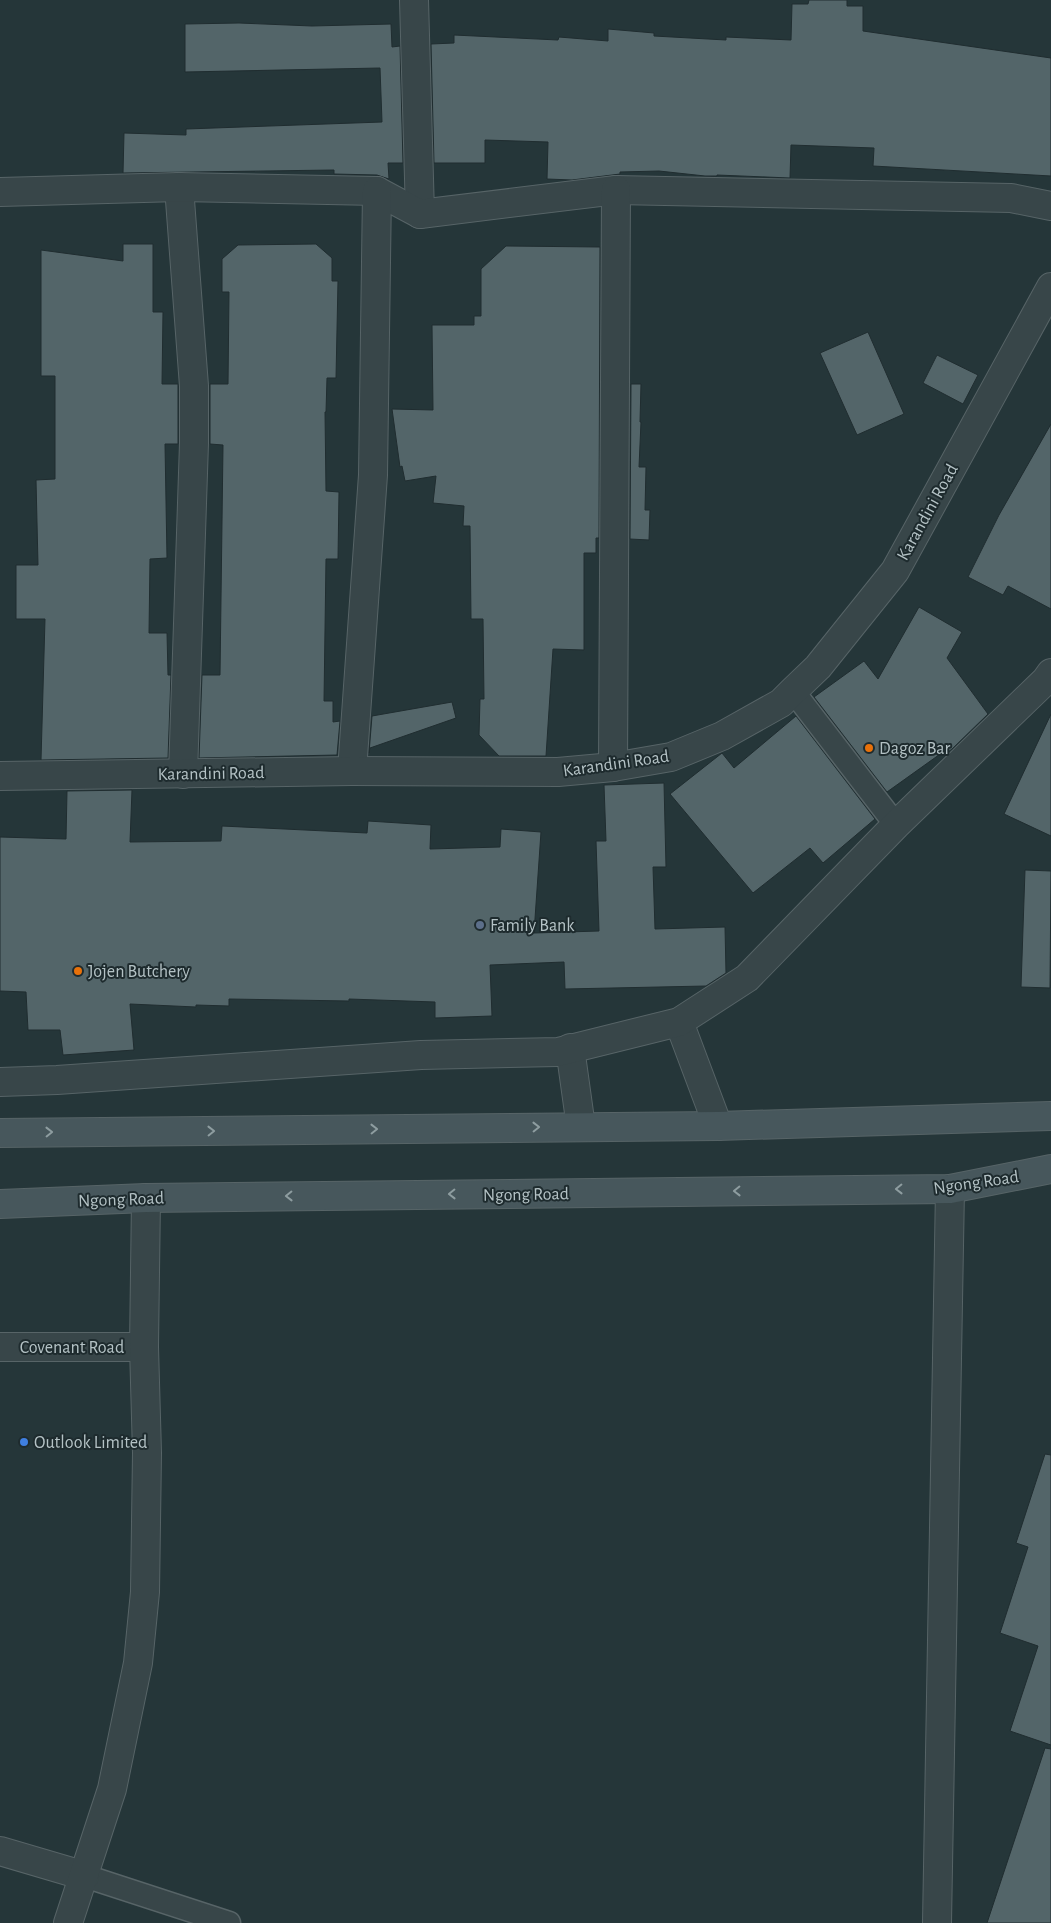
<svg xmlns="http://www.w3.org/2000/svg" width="1051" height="1923" font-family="'Alegreya Sans',sans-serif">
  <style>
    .building { fill: #536569; stroke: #202d30 }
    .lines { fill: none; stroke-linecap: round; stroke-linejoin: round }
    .service-casing { stroke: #576467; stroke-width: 25 }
    .minor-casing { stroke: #576467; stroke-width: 30 }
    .secondary-casing { stroke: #576467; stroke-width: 30 }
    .service { stroke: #384649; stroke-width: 22 }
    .minor { stroke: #384649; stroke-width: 28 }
    .secondary { stroke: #47575c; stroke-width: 28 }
    .oneway { stroke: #8e9da0 }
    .food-dot { fill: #e8710a; stroke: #1e2b2e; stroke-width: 2 }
    .service-dot { fill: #5c6f8a; stroke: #1e2b2e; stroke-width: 2 }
    .shop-dot { fill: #3f7fe0; stroke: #1e2b2e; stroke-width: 2 }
    .labels { text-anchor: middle; stroke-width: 4; stroke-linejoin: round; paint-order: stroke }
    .street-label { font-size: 18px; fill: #b4c2c5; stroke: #1e2b2e }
    .poi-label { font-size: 18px; fill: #b4c2c5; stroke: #1e2b2e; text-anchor: start }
  </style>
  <rect width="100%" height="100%" fill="#253639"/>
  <g class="building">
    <path d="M809,0H847V6H863V31L1051,58V176L873,166L874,148L791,145L790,178L717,175V176H705L659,171L620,172V174L572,180L547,179L548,142L485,140V163H434L431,44L454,43V35L558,40L559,37L608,41V29L654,33V36L726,40V37L791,40L792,4H808Z"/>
    <path d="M239,23L312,26L391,24L392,47L400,46L403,163H388L389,179L377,175L334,174V170L123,173L124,133L186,135V129L382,122L380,68L185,72V24Z"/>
    <path d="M123,244H153V312H163L162,384H178V444H165L167,558L150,559L149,633H167L168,675H171L168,758L41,760L45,619H16V565H38L36,480L55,479V376H41V250L123,261Z"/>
    <path d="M316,244L332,258V281H338L336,378H327L326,412H325L326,491L339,492L338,559H326L324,701H333V722L340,721L337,755L199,758L202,675H220L223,445L210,444V384H228L229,292H222V259L238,245Z"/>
    <path d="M506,246L600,247L599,538H596V553H584V650L553,649L546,756H499L479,735L480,699H484L483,619H471L470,526H463L464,506L433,503L436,476L405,481L402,466L400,467L392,409L433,410L432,325H474V316H481V269Z"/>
    <path d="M868,332L904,414L857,435L820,353Z"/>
    <path d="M937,355L978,375L963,404L923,383Z"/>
    <path d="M631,384H641L640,422H641L639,467H646L645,510H650L649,540L630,539Z"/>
    <path d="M1051,424V609L1008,586L1003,595L968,577L999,515Z"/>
    <path d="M919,607L962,632L947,658L988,714L952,749L944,755L943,752L887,792L814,697L864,661L878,679Z"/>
    <path d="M452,702L456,718L370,748L369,753L372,716Z"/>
    <path d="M1051,714V836L1004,814Z"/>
    <path d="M796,716L875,819L823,863L810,848L753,893L670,794L722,753L734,768Z"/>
    <path d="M664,783L666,867H653L655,929L725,927L726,973L706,986L565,989L564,962L490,965L492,1016L435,1018V1002L349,999V1001L229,999V1006L196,1005V1007L130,1004L134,1050L63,1055L60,1030H28L26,992L0,991V837L66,839L67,791L132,790L130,842L221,841L222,826L367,833L368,821L431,825L430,849L500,847L501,829L541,832L534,933L599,931L596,841H606L604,785Z"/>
    <path d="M1025,870L1051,871L1050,988L1021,987Z"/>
    <path d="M1045,1454L1051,1455V1745L1010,1731L1038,1646L1000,1633L1028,1547L1016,1543Z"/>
    <path d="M1045,1748L1051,1749V1923H987Z"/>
  </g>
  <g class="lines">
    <g class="service-casing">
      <g id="service">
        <path d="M793,691L896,825"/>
        <path d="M85,1876L229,1923"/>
      </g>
    </g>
    <g class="minor-casing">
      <g id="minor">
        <path d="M414,0L420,214"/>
        <path d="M179,187L194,386V443L183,774"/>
        <path d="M0,192L179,187L377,191L420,214L616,190L1011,198L1051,206"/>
        <path d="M613,767L616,190"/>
        <path d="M352,771L373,475L377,191"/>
        <path d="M0,776L352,771L558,772L613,767L671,757L722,736L781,703L793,691L818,667L895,571L1051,287"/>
        <path d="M679,1022L718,1126"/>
        <path d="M570,1048L581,1127"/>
        <path d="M0,1082L57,1080L421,1055L558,1052L679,1022L747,978L896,825L1046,680L1051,673"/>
        <path d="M0,1347H144"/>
        <path d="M0,1851L85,1876"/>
        <path d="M68,1923L112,1789L138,1663L145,1592L147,1453L144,1347L146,1198"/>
        <path d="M937,1923L950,1189"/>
      </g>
    </g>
    <g class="secondary-casing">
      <g id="secondary">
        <path d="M0,1133L718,1126L1051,1116"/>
        <path d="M0,1204L146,1198L950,1189L1051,1169"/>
      </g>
    </g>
    <use href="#service" class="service"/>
    <use href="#minor" class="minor"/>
    <use href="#secondary" class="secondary"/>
  </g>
  <defs><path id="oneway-chevron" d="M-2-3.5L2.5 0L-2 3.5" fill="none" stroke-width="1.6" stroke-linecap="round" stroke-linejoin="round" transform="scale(1.25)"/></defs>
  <g class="oneway">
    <use href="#oneway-chevron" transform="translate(536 1127) rotate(-1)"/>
    <use href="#oneway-chevron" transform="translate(374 1129) rotate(-1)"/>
    <use href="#oneway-chevron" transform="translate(211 1131) rotate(-1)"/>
    <use href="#oneway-chevron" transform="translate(49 1132) rotate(-1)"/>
    <use href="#oneway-chevron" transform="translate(899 1189) rotate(179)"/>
    <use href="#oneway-chevron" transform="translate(737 1191) rotate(179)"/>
    <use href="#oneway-chevron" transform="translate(452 1194) rotate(179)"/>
    <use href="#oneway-chevron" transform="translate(289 1196) rotate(179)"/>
  </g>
  <g class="food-dot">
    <circle cx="869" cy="748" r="5"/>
    <circle cx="78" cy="971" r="5"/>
  </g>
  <circle class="service-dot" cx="480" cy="925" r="5"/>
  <circle class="shop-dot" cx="24" cy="1442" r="5"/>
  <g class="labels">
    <g class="street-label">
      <text transform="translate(927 512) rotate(-61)" y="6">Karandini Road</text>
      <text transform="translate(616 763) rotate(-8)" y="6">Karandini Road</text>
      <text transform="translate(211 773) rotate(-1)" y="6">Karandini Road</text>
      <text transform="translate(976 1182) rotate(-8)" y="6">Ngong Road</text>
      <text transform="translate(526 1194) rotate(-1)" y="6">Ngong Road</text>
      <text transform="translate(121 1199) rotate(-2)" y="6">Ngong Road</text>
      <text x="72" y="1353">Covenant Road</text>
    </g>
    <g class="poi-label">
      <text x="879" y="754">Dagoz Bar</text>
      <text x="490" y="931">Family Bank</text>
      <text x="88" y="977">Jojen Butchery</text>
      <text x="34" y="1448">Outlook Limited</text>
    </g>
  </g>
</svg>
